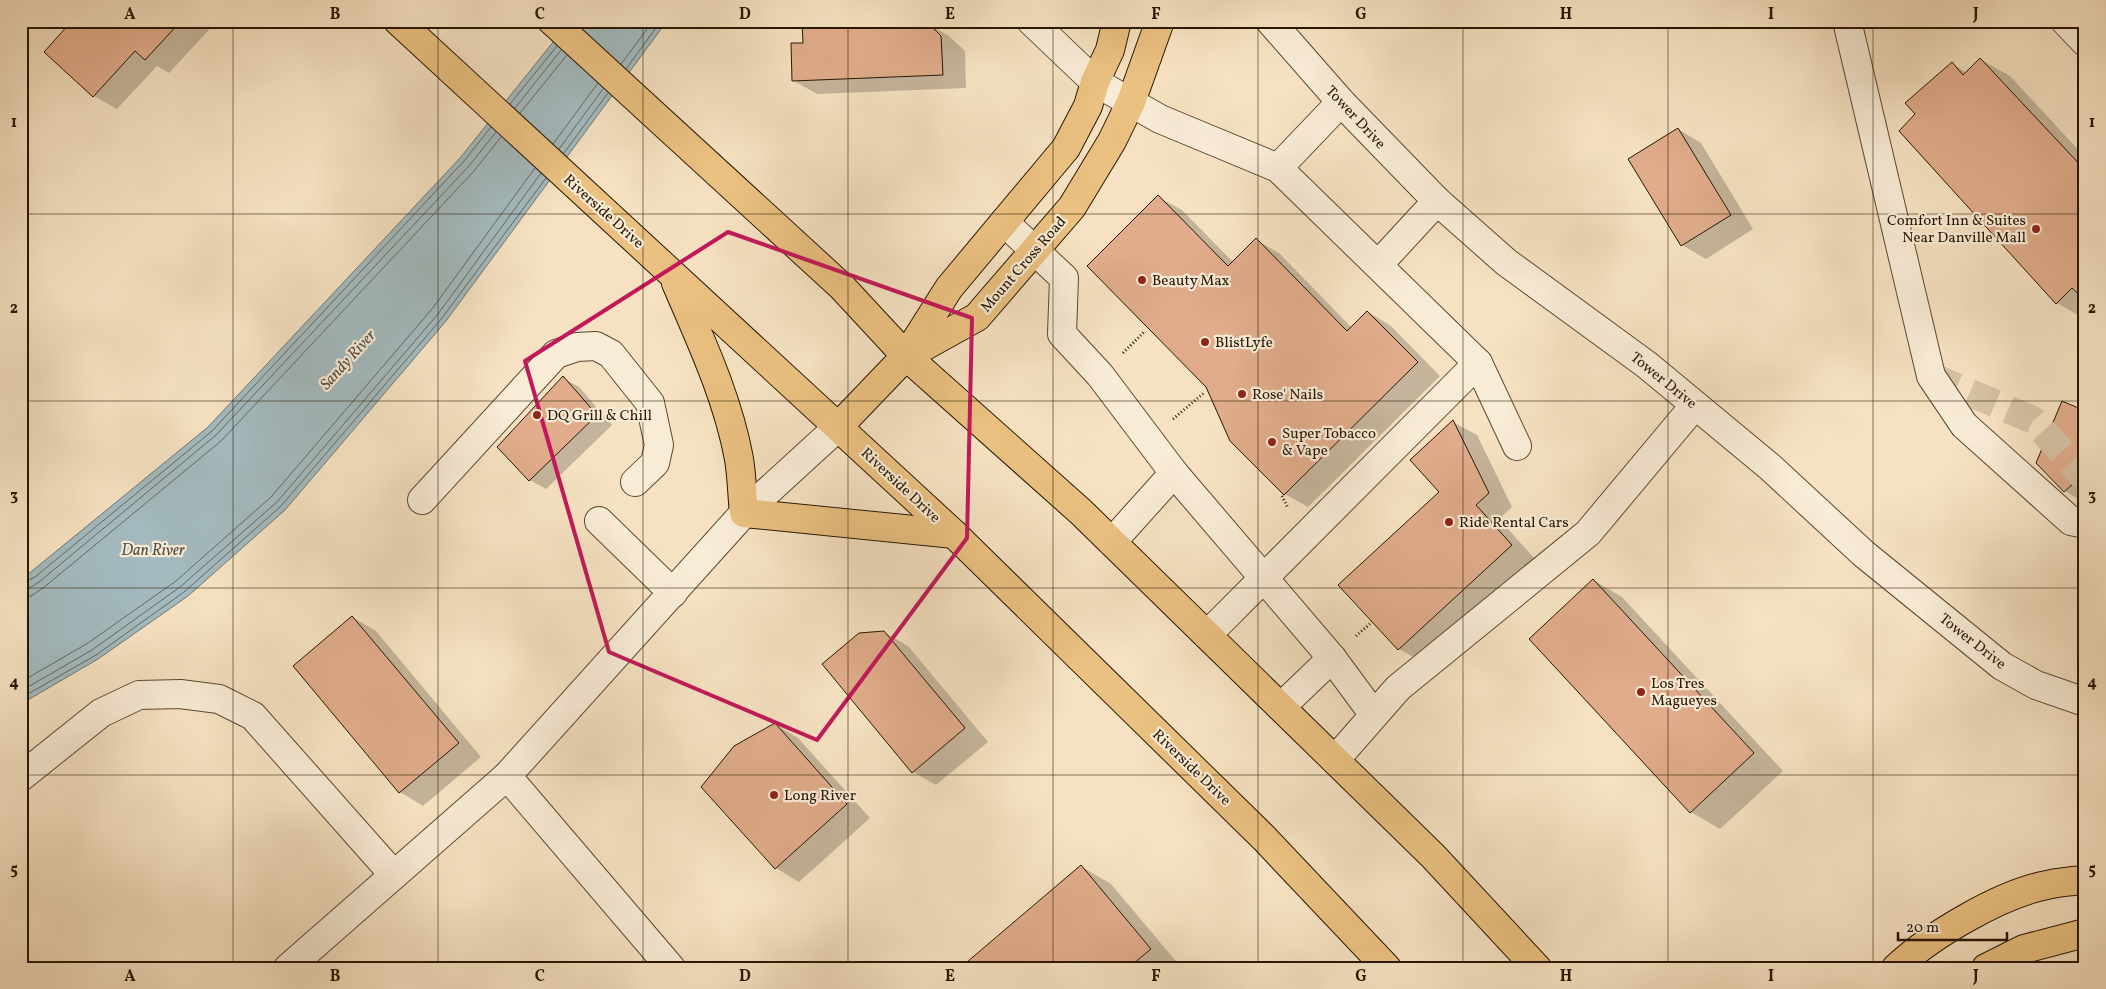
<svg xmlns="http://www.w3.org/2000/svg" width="2106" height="989" font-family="Vollkorn,serif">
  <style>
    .water { fill: #a3babf; stroke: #717873 }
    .shadow { fill: #0003 }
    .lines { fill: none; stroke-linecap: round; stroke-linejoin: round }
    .shore { stroke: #656860; stroke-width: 1 }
    .building { fill: #e0ac8b; stroke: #271602 }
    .minor-tunnel { stroke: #d7c3a5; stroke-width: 28; stroke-dasharray: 28 14; stroke-linecap: butt }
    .minor-casing { stroke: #5b4932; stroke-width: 30 }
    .major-casing { stroke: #271602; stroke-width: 30 }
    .path { stroke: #271602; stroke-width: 3; stroke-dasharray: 1 2.5; stroke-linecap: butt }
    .minor { stroke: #f9ecd7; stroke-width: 28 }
    .major { stroke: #ebc181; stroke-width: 28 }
    .marked { fill: none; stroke: #c2185b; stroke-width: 4; stroke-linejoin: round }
    .grid { fill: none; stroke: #271602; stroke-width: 1; stroke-opacity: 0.55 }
    .poi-dot { fill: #8f2418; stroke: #f9ecd7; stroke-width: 2 }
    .labels { text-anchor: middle; stroke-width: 4.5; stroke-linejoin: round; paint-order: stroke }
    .street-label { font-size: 15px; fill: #271602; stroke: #f9ecd7 }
    .poi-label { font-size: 15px; fill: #271602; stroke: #f9ecd7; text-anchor: start }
    .water-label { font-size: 16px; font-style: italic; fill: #524f44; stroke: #f9ecd7 }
    .neatline { fill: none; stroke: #271602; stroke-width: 2 }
    .grid-label { font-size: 16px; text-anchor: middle; font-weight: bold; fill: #271602 }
  </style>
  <rect width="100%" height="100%" fill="#f6e2c2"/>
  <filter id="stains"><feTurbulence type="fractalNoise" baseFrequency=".004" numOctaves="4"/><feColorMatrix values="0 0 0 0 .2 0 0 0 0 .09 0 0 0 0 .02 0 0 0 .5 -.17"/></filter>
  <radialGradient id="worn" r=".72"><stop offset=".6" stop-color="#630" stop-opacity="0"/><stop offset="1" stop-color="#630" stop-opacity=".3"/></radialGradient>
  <path class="water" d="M570,21H667L446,321L285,510L188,596L98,659L21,704V580L208,427L460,158Z"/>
  <g class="shadow">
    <path d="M68,21H217L169,73L157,66L117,109L94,96L71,24Z"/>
    <path d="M804,21L925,22L949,36L965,51L966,88L817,94L794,81L804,44Z"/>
    <path d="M1980,59L2010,76L2085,157V319L2057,303L1917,114L1952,64L1967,73Z"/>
    <path d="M1678,129L1701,143L1753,229L1706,259L1682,245L1629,159Z"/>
    <path d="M1158,197L1182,210L1233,262L1256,240L1279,253L1352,328L1368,312L1391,326L1440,376L1308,507L1285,494Z"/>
    <path d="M563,378L579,387L612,425L546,489L530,480Z"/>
    <path d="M2085,411V503L2065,491Z"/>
    <path d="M1453,422L1477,435L1512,507L1499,519L1535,559L1422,662L1399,649L1441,492Z"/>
    <path d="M1593,580L1622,597L1783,771L1720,829L1691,812Z"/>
    <path d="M352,617L376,631L481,757L423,806L400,792Z"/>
    <path d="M884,632L908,646L988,742L936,785L913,772Z"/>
    <path d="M775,724L798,738L870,818L799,882L776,868Z"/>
    <path d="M1082,867L1111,884L1180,966L962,968Z"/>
  </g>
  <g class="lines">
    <g class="shore">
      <path d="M621,64L653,21"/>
      <path d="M626,69L661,21"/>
      <path d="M510,104L557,46"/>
      <path d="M515,108L561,50"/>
      <path d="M520,113L567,55"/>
      <path d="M553,144L598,83"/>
      <path d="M559,149L603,89"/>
      <path d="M564,153L608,93"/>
      <path d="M21,584L35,577L212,431L464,161L491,127"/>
      <path d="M21,590L28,589L39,582L216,435L469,166L496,132"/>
      <path d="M21,598L31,596L43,588L221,441L474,171L501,137"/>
      <path d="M21,682L88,643L176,581L271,497L432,309L535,168"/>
      <path d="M21,691L92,650L180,587L277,502L438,314L541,173"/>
      <path d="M21,698L96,655L184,592L281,506L442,318L546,178"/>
    </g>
  </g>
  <g class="building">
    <path d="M66,21H181L145,60L135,51L93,97L44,52L69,24Z"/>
    <path d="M802,21H885V23L926,21L941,36L943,75L792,81L791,43H803Z"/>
    <path d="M1980,58L2085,170V300L2072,288L2056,304L1899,131L1915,114L1905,103L1952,62L1963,75Z"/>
    <path d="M1678,128L1731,215L1681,246L1628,159Z"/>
    <path d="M1158,195L1228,266L1256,238L1347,331L1367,311L1418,362L1284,495L1230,441L1206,387L1087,266Z"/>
    <path d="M563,376L597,415L529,481L497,447Z"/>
    <path d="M2062,401L2083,410L2085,409V473L2064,492L2036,463Z"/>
    <path d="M1453,420L1489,493L1476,505L1512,545L1398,650L1338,585L1439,492L1410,460Z"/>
    <path d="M1593,579L1754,753L1690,813L1529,639Z"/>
    <path d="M352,616L459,743L399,793L293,666Z"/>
    <path d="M884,631L965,728L912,773L822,664L859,633Z"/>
    <path d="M775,723L847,804L775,869L701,787L734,746Z"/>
    <path d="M1081,865L1151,949L1128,968H960Z"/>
  </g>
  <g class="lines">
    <path class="minor-tunnel" d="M1931,376L2033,420L2085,478"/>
    <g class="minor-casing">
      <g id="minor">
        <path d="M1031,21L1095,82L1160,119L1278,168L1478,363L1517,446"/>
        <path d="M1270,21L1341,102L1437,201L1506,262L1647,365L1770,467L1864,554L2002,666L2036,685L2085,702"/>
        <path d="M1847,21L1931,376L1964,425L2071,521L2085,524"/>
        <path d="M2065,21L2085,42"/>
        <path d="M1278,168L1341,102"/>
        <path d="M1004,222L1064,278L1062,334L1100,375L1174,473L1332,658L1374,715"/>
        <path d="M1378,265L1437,201"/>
        <path d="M422,500L556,354L577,347L596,346L611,354L650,403L659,445L655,463L635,482"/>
        <path d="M599,521L673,593"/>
        <path d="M1112,542L1174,473"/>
        <path d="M1207,635L1478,363"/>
        <path d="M1281,707L1332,658"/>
        <path d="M1335,760L1398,688L1588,533L1695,405"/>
        <path d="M507,776L671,968"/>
        <path d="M21,777L101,713L139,695L180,694L219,699L253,716L394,875"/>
        <path d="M288,968L507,776L744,513L838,427"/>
      </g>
    </g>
    <g class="major-casing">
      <g id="major">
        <path d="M398,21L954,534L1264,838L1387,968"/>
        <path d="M552,21L842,287L906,356L1081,512L1433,856L1537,968"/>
        <path d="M676,283C700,339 728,398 739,459C742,477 742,495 744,513L954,534"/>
        <path d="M907,356L977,317L1072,207L1112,141L1131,102L1160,21"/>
        <path d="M838,427L906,356L949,288L1066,148L1088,106L1095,82L1110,50L1117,21"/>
        <path d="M1896,968C1930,936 2000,894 2047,885C2059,882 2072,881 2085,880"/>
        <path d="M1986,968L2024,949L2085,933"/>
      </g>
    </g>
    <g class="path">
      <path d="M1123,353L1145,331"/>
      <path d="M1173,419L1205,392"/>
      <path d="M1282,496L1288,508"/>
      <path d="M1356,636L1372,622"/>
    </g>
    <use href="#minor" class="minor"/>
    <use href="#major" class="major"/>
  </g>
  <path class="marked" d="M728,232L972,318L967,538L817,740L609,652L525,361Z"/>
  <path class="grid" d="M233,21V968M438,21V968M643,21V968M848,21V968M1053,21V968M1258,21V968M1463,21V968M1668,21V968M1873,21V968M21,214H2085M21,401H2085M21,588H2085M21,775H2085"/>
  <g class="poi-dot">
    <circle cx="2036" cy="229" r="5"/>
    <circle cx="1142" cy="280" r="5"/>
    <circle cx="1205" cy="342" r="5"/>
    <circle cx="1242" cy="394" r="5"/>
    <circle cx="537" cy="415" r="5"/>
    <circle cx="1272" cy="442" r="5"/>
    <circle cx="1449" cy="522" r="5"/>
    <circle cx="1641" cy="692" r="5"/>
    <circle cx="774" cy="795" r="5"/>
  </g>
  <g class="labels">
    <g class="street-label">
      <text transform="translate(1356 117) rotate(47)" y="5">Tower Drive</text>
      <text transform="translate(604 211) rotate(42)" y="5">Riverside Drive</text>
      <text transform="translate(1023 264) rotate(-49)" y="5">Mount Cross Road</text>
      <text transform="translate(1664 380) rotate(39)" y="5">Tower Drive</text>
      <text transform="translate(901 485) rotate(43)" y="5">Riverside Drive</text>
      <text transform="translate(1973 641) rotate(38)" y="5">Tower Drive</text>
      <text transform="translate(1192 767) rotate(44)" y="5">Riverside Drive</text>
    </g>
    <g class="poi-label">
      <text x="2026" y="225" text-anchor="end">Comfort Inn &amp; Suites<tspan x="2026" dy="17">Near Danville Mall</tspan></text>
      <text x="1152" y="285">Beauty Max</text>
      <text x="1215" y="347">BlistLyfe</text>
      <text x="1252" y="399">Rose' Nails</text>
      <text x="547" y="420">DQ Grill &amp; Chill</text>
      <text x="1282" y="438">Super Tobacco<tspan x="1282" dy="17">&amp; Vape</tspan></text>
      <text x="1459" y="527">Ride Rental Cars</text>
      <text x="1651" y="688">Los Tres<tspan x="1651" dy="17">Magueyes</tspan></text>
      <text x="784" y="800">Long River</text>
    </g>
    <g class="water-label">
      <text transform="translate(347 359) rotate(-48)" y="6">Sandy River</text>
      <text x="153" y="555">Dan River</text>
    </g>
  </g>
  <rect width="2106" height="989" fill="none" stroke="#f6e2c2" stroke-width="55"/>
  <path d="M1898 932v8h109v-8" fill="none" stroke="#271602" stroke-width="2.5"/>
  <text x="1906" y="932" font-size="15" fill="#271602" stroke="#f9ecd7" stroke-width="4" paint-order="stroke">20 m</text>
  <rect x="28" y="28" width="2050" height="934" class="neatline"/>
  <g class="grid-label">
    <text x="130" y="19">A</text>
    <text x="335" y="19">B</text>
    <text x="540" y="19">C</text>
    <text x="745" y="19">D</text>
    <text x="950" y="19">E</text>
    <text x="1156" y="19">F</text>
    <text x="1361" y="19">G</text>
    <text x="1566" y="19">H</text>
    <text x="1771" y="19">I</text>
    <text x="1976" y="19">J</text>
    <text x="14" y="127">1</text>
    <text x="2092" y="127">1</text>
    <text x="14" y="313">2</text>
    <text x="2092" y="313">2</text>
    <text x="14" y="500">3</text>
    <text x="2092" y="500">3</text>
    <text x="14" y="687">4</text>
    <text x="2092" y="687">4</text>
    <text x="14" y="874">5</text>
    <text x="2092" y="874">5</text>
    <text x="130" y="981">A</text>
    <text x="335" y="981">B</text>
    <text x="540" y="981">C</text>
    <text x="745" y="981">D</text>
    <text x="950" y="981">E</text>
    <text x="1156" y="981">F</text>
    <text x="1361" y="981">G</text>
    <text x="1566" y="981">H</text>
    <text x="1771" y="981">I</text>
    <text x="1976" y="981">J</text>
  </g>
  <rect width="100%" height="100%" filter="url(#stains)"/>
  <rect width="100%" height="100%" fill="url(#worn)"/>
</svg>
